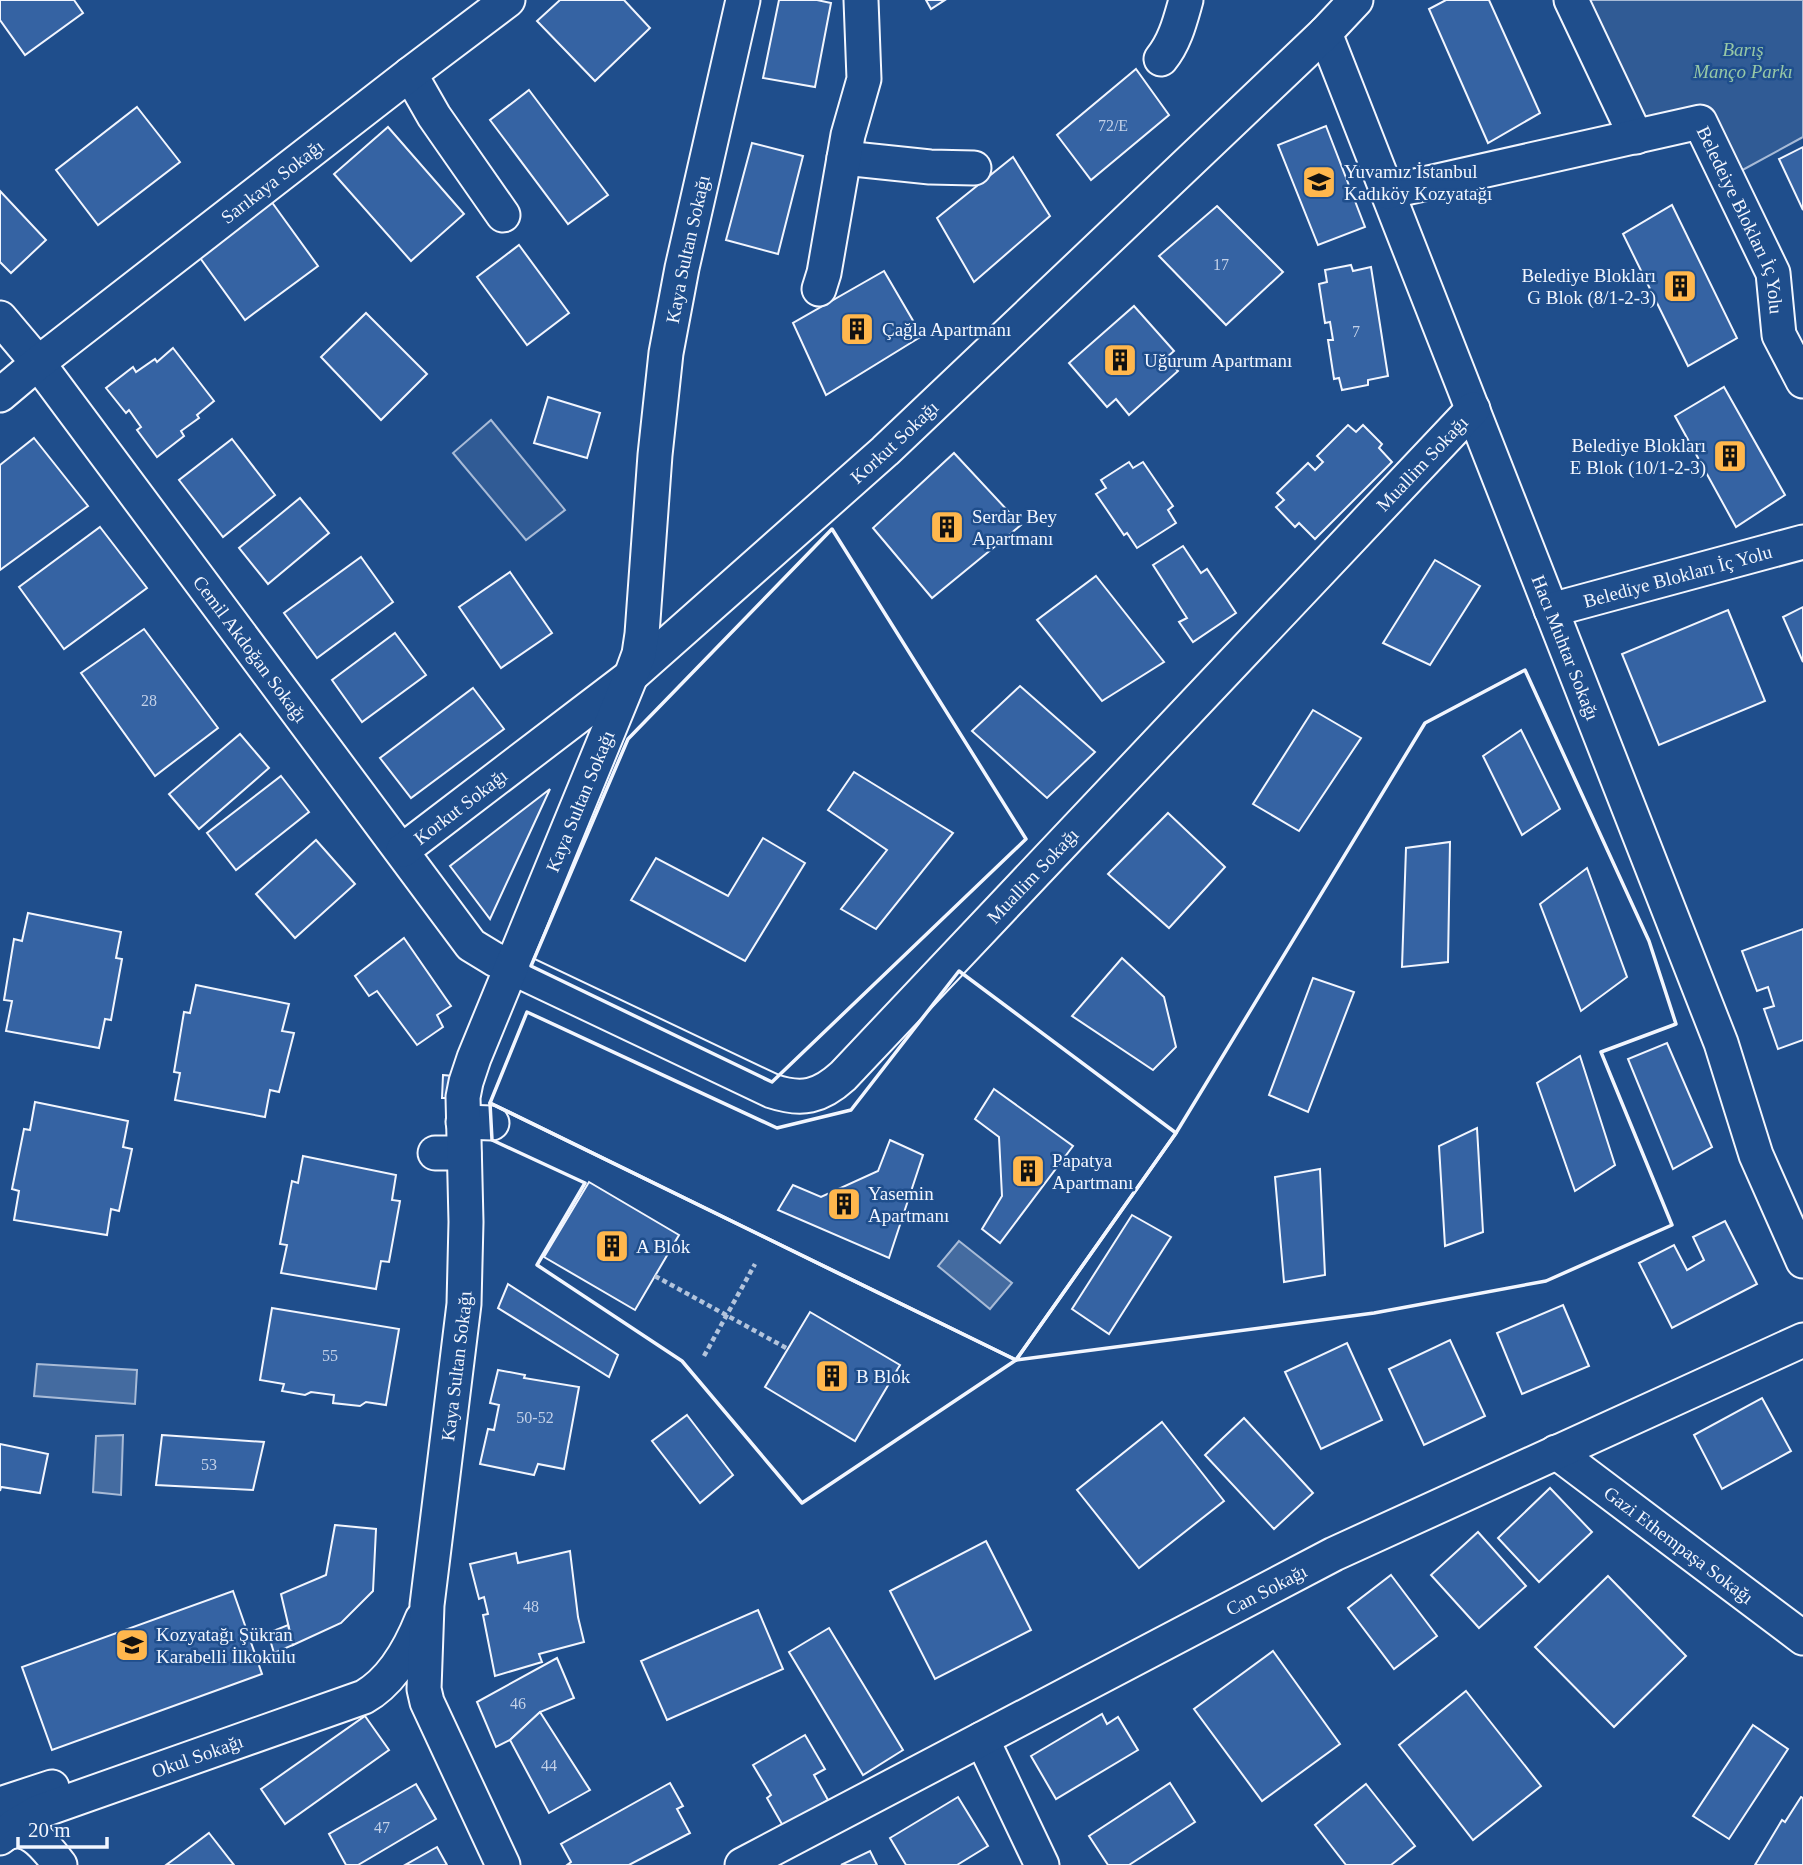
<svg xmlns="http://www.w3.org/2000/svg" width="1803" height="1865" font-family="Georgia,serif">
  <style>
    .green { fill: #305b95; stroke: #a8bbd7; stroke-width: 2 }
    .water { fill: #446ba0; stroke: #a8bbd7; stroke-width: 2 }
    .building { fill: #3563a3; stroke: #f2f6ff; stroke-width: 2 }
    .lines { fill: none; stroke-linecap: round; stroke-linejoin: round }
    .minor-casing { stroke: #f2f6ff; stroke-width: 37 }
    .path { stroke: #b3c4dc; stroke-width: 4.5; stroke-dasharray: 5 3.5; stroke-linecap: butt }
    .minor { stroke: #1f4e8c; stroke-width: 33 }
    .wall { stroke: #f2f6ff; stroke-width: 3.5 }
    .labels { text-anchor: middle; stroke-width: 5; stroke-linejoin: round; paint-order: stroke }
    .number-label { font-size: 16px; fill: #c3d1e8 }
    .park-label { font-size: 19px; font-style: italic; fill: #97c8a6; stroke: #1f4e8c }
    .poi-label { font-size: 19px; fill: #f2f6ff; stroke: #1f4e8c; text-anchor: start }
    .street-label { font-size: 19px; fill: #f2f6ff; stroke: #1f4e8c }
  </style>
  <rect width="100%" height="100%" fill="#1f4e8c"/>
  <g class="green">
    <path d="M1585,0H1803V137L1737,173L1707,110L1646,126Z"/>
    <path d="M491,420L565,510L526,540L453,453Z"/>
  </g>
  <g class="water">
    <path d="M959,1241L1012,1283L990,1309L938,1266Z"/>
    <path d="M37,1364L137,1370L135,1404L34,1396Z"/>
    <path d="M123,1435L121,1495L93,1492L96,1436Z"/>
  </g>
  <g class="building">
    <path d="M0,0H74L83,13L25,55L0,20Z"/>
    <path d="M560,0H624L650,28L595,81L537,21Z"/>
    <path d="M779,0H817L831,3L815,87L763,78Z"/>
    <path d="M926,0H945L931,9Z"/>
    <path d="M1446,0H1489L1540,113L1488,143L1429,9Z"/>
    <path d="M1136,69L1169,115L1091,180L1057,135Z"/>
    <path d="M529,90L608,195L568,224L490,120Z"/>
    <path d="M137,107L180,162L98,225L56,170Z"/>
    <path d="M1326,126L1365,227L1318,245L1278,145Z"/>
    <path d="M388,127L464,214L411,261L334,174Z"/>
    <path d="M752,143L803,156L778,254L726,240Z"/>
    <path d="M1803,147V210L1779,159Z"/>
    <path d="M1013,157L1050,216L974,282L937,218Z"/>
    <path d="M0,191L46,240L11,273L0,262Z"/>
    <path d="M271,201L318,266L245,320L198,255Z"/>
    <path d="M1672,205L1737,338L1688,366L1623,234Z"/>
    <path d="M1217,206L1283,272L1226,325L1159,256Z"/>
    <path d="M519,245L569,313L527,345L477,277Z"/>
    <path d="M1351,265L1353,271L1371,267L1388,376L1368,380V385L1342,390L1339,378L1334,379L1328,340H1333L1330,322L1325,323L1319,284L1327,282L1325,270Z"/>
    <path d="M884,271L922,336L826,395L793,323Z"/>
    <path d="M1134,306L1174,351L1166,358L1178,371L1129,415L1116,399L1107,407L1069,363Z"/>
    <path d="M366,313L427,374L381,420L321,357Z"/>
    <path d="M173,348L214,401L197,415L199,418L181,431L184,436L157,457L137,430L141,427L129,410L126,413L106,388L133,367L136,372L155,359L157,362Z"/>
    <path d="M1724,387L1785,495L1736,527L1675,416Z"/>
    <path d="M548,397L600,413L587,458L534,443Z"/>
    <path d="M1348,425L1356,432L1363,425L1382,444L1379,448L1392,462L1315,539L1299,523L1295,527L1276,507L1284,500L1277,493L1308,463L1315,470L1323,462L1317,456Z"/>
    <path d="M34,438L88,506L0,570V465Z"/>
    <path d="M232,439L275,495L223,537L179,480Z"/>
    <path d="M954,453L1021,525L932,598L873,528Z"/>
    <path d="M1129,462L1133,468L1143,462L1173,506L1168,510L1176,523L1137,548L1127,533L1124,535L1096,494L1106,488L1101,480Z"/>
    <path d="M300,498L329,533L268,584L239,548Z"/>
    <path d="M100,527L147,588L64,649L19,587Z"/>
    <path d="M1183,546L1201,573L1207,569L1236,613L1193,642L1179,622L1187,618L1153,565Z"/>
    <path d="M361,557L393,602L317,658L284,613Z"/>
    <path d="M1435,560L1480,586L1430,665L1383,643Z"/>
    <path d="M510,572L552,633L501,668L459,607Z"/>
    <path d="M1096,576L1164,662L1102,701L1037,620Z"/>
    <path d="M1803,607V662L1783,617Z"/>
    <path d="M1728,610L1765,701L1659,745L1622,654Z"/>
    <path d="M144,629L218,728L155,776L81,673Z"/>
    <path d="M395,633L426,675L362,722L332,680Z"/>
    <path d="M1020,686L1095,752L1047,798L972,731Z"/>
    <path d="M473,688L504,729L411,798L380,758Z"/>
    <path d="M1313,710L1361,738L1299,831L1253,804Z"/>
    <path d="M1521,730L1560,809L1522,835L1483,756Z"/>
    <path d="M240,734L269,768L199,829L169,794Z"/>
    <path d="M854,772L953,833L876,929L841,909L887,850L828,810Z"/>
    <path d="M281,776L309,812L236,870L207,833Z"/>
    <path d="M550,789L490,919L450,866Z"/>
    <path d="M1168,813L1225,867L1169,928L1108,874Z"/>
    <path d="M763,838L805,863L745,961L631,900L656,858L728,896Z"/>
    <path d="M316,840L355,884L295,938L256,894Z"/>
    <path d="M1450,842L1448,962L1402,967L1406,848Z"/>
    <path d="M1587,868L1627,977L1581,1011L1540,904Z"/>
    <path d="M28,913L121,932L116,958L122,959L111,1020L105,1019L99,1048L6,1031L12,1001L4,1000L14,939L22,941Z"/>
    <path d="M1803,929V1040L1778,1049L1764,1009L1774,1006L1768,987L1757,991L1742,951Z"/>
    <path d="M404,938L451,1006L437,1015L443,1027L417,1045L377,991L369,996L355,976Z"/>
    <path d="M1122,958L1164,997L1176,1047L1153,1070L1072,1016Z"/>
    <path d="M1313,978L1354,992L1308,1112L1269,1095Z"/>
    <path d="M196,985L289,1004L282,1031L294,1033L279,1092L270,1090L265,1117L175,1100L180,1073L174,1072L184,1012L190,1013Z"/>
    <path d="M1667,1043L1712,1147L1673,1169L1628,1059Z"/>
    <path d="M1580,1056L1615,1165L1575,1191L1537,1083Z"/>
    <path d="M443,1075L453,1076L451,1098H442Z"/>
    <path d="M994,1089L1073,1146L1000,1243L982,1229L1002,1196L999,1137L975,1119Z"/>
    <path d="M35,1102L128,1121L123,1147L132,1149L119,1211L111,1209L107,1235L14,1220L19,1191L12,1189L24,1129L30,1130Z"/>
    <path d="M1477,1128L1483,1232L1445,1246L1439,1146Z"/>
    <path d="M890,1140L923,1155L889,1258L778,1210L793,1185L821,1197L878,1171Z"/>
    <path d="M303,1156L396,1175L392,1200L400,1201L389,1262L381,1261L376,1289L281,1273L287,1245L280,1244L292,1181L298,1183Z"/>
    <path d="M1320,1169L1325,1275L1284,1282L1275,1177Z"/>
    <path d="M589,1182L679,1235L635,1310L544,1257Z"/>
    <path d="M1132,1215L1171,1237L1109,1334L1072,1309Z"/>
    <path d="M1725,1221L1757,1284L1672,1328L1639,1263L1674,1245L1687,1270L1704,1260L1693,1237Z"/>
    <path d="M508,1284L618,1355L609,1377L498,1308Z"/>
    <path d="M1563,1305L1589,1366L1522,1394L1497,1333Z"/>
    <path d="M272,1308L399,1329L386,1405L366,1402L360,1406L333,1403L334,1395L311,1392L305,1395L282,1391L284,1384L260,1380Z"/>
    <path d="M810,1312L900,1365L855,1441L765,1387Z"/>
    <path d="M1450,1340L1485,1416L1424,1445L1389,1369Z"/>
    <path d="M1347,1343L1382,1420L1321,1449L1285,1372Z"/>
    <path d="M498,1370L525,1375L524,1378L579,1387L564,1469L538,1464L534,1475L480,1464L488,1429L494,1430L499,1405L490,1403Z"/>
    <path d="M1762,1398L1791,1451L1722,1489L1694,1435Z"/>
    <path d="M687,1415L733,1475L700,1503L652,1441Z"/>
    <path d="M1244,1418L1313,1493L1274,1529L1205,1455Z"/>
    <path d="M1162,1422L1224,1501L1139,1568L1077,1490Z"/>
    <path d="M162,1435L264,1442L253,1490L156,1485Z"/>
    <path d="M0,1444L48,1454L40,1493L1,1487L0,1491Z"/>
    <path d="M1550,1488L1592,1532L1539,1582L1498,1538Z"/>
    <path d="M335,1525L376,1529L373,1591L341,1623L293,1645L281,1594L326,1575Z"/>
    <path d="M1478,1532L1526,1586L1479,1628L1431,1575Z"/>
    <path d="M986,1541L1031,1630L935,1679L890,1591Z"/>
    <path d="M570,1551L578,1617L584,1642L539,1654L542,1662L495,1676L483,1615L488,1614L484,1597L479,1599L470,1564L516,1553L518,1563Z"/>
    <path d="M1391,1575L1437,1636L1394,1669L1348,1608Z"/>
    <path d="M1608,1576L1686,1656L1614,1727L1535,1647Z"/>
    <path d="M233,1591L262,1674L52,1750L22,1667Z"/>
    <path d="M758,1610L783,1669L667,1720L641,1661Z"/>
    <path d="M288,1625L293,1645L274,1653L268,1633Z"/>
    <path d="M829,1628L903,1750L863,1775L789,1652Z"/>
    <path d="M1273,1651L1340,1744L1262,1801L1194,1709Z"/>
    <path d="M557,1658L574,1698L540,1712L510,1740L496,1747L477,1702Z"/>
    <path d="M1466,1691L1541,1786L1473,1840L1399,1745Z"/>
    <path d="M540,1712L590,1790L549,1813L510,1740Z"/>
    <path d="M1102,1714L1107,1724L1118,1717L1138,1750L1056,1799L1031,1756Z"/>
    <path d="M365,1716L389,1750L285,1824L261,1789Z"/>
    <path d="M1753,1725L1788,1749L1729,1839L1693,1816Z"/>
    <path d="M805,1735L825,1769L814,1775L828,1800L783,1826L767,1798L771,1795L753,1765Z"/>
    <path d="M670,1783L683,1806L677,1809L690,1833L629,1865H567L571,1862L561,1844Z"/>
    <path d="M1170,1783L1195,1822L1129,1865H1108L1089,1836Z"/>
    <path d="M416,1784L436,1819L358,1865H346L329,1834Z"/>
    <path d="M1366,1784L1415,1846L1391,1865H1346L1315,1825Z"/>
    <path d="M958,1797L988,1846L957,1865H906L890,1838Z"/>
    <path d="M1801,1797L1803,1798V1865H1755L1782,1820L1785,1822Z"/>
    <path d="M209,1833L234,1865H166L177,1857Z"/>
    <path d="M437,1847L447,1865H405Z"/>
    <path d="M870,1851L877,1865H841Z"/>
  </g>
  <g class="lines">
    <g class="minor-casing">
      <g id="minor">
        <path d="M1571,0L1636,137"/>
        <path id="s1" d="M1325,33L1721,1043L1756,1155L1803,1261"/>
        <path d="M1161,59C1175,42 1180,21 1186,0"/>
        <path d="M410,74L434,116L503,215"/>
        <path d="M844,158L930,167L974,168"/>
        <path id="s2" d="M1388,192L1700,122L1773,273L1779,335L1803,381"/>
        <path d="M819,289L824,273L848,135L864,79L861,0"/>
        <path id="s3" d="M0,318L38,363L471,945L494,959L772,1091C802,1101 820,1097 843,1076L1473,409"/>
        <path id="s4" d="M0,395L38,363L410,74L508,0"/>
        <path id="s5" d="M1551,610L1803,542"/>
        <path id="s6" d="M403,850L631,676L885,451L1325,33L1356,0"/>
        <path d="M463,1122L492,1123"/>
        <path d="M435,1153H464"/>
        <path id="s7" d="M1556,1452L1803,1638"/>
        <path d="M982,1739L1042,1865"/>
        <path d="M0,1804L52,1787"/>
        <path d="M3,1835C28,1821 46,1847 60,1865"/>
        <path id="s8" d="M0,1838L13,1827L38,1812L364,1697C392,1681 410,1649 422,1619"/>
        <path id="s9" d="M503,1865L427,1702L424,1689L427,1605L464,1304L466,1222L463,1097L466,1082L474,1058L631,676L639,654L642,634L655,455L666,353L682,268L743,0"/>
        <path id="s10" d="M742,1865L1334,1554L1803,1340"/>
      </g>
    </g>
    <g class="path">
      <path d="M655,1276L788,1349"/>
      <path d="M704,1356L755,1264"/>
    </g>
    <use href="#minor" class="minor"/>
    <g class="wall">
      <path d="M832,529L1026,839L772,1082L531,966L628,739Z"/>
      <path d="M1525,670L1649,941L1676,1024L1601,1052L1672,1225L1546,1281L1374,1313L1016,1360L1176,1133L1425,723Z"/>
      <path d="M959,971L1176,1133L1016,1360L490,1103L527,1012L777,1128L851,1110Z"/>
      <path d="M490,1103L1016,1360L802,1503L682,1361L537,1265L585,1183L492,1140Z"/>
    </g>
  </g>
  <defs>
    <g id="school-square" transform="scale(1.75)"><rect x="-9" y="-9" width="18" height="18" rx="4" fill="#ffb74d" stroke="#1f4e8c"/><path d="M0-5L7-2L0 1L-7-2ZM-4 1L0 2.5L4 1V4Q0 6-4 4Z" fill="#111"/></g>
    <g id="building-square" transform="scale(1.75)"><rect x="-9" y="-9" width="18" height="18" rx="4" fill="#ffb74d" stroke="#1f4e8c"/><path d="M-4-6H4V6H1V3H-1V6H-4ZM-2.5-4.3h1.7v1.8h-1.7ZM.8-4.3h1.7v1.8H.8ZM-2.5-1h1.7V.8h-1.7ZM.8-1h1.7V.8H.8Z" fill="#111"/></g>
  </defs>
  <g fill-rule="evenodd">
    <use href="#school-square" x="1319" y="182"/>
    <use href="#building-square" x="1680" y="286"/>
    <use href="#building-square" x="857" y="329"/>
    <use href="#building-square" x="1120" y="360"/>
    <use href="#building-square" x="1730" y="456"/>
    <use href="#building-square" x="947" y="527"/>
    <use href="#building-square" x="1028" y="1171"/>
    <use href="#building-square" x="844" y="1204"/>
    <use href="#building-square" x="612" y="1246"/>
    <use href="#building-square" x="832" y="1376"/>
    <use href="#school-square" x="132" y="1645"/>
  </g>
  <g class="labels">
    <g class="number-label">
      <text x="1113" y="131">72/E</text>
      <text x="1221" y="270">17</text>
      <text x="1356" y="337">7</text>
      <text x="149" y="706">28</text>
      <text x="330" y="1361">55</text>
      <text x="535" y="1423">50-52</text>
      <text x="209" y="1470">53</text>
      <text x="531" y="1612">48</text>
      <text x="518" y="1709">46</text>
      <text x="549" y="1771">44</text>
      <text x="382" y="1833">47</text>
    </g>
    <g class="park-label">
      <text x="1743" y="56">Barış<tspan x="1743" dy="22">Manço Parkı</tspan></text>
    </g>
    <g class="poi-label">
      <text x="1344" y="178">Yuvamız İstanbul<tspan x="1344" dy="22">Kadıköy Kozyatağı</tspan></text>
      <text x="1656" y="282" text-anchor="end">Belediye Blokları<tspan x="1656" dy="22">G Blok (8/1-2-3)</tspan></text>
      <text x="882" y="336">Çağla Apartmanı</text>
      <text x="1144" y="367">Uğurum Apartmanı</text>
      <text x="1706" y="452" text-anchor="end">Belediye Blokları<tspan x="1706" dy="22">E Blok (10/1-2-3)</tspan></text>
      <text x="972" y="523">Serdar Bey<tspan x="972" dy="22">Apartmanı</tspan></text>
      <text x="1052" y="1167">Papatya<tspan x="1052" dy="22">Apartmanı</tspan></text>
      <text x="868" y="1200">Yasemin<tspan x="868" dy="22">Apartmanı</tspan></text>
      <text x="636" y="1253">A Blok</text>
      <text x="856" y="1383">B Blok</text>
      <text x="156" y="1641">Kozyatağı Şükran<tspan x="156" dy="22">Karabelli İlkokulu</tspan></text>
    </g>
    <g class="street-label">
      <text dy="7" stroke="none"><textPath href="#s4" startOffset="346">Sarıkaya Sokağı</textPath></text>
      <text dy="7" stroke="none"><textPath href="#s2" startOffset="427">Beledeiye Blokları İç Yolu</textPath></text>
      <text dy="7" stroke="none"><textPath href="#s9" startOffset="1673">Kaya Sultan Sokağı</textPath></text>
      <text dy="7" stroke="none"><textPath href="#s6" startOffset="639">Korkut Sokağı</textPath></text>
      <text dy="7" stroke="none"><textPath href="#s3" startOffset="2039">Muallim Sokağı</textPath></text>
      <text dy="7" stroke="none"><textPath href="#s5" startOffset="131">Belediye Blokları İç Yolu</textPath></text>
      <text dy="7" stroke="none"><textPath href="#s1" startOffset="660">Hacı Muhtar Sokağı</textPath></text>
      <text dy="7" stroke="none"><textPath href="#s3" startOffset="415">Cemil Akdoğan Sokağı</textPath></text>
      <text dy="7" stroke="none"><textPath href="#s9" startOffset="1106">Kaya Sultan Sokağı</textPath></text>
      <text dy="7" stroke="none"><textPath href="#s6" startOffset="72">Korkut Sokağı</textPath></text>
      <text dy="7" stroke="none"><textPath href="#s3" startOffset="1472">Muallim Sokağı</textPath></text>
      <text dy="7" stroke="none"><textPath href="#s9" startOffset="518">Kaya Sultan Sokağı</textPath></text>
      <text dy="7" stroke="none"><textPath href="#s7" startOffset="154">Gazi Ethempaşa Sokağı</textPath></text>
      <text dy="7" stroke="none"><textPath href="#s10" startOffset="592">Can Sokağı</textPath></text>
      <text dy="7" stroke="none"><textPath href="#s8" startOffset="215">Okul Sokağı</textPath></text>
    </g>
  </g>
  <path d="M18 1837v10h89v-10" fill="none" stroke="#f2f6ff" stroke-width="3.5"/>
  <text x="28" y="1837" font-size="21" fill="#f2f6ff" stroke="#1f4e8c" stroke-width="5" paint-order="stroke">20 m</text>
</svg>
